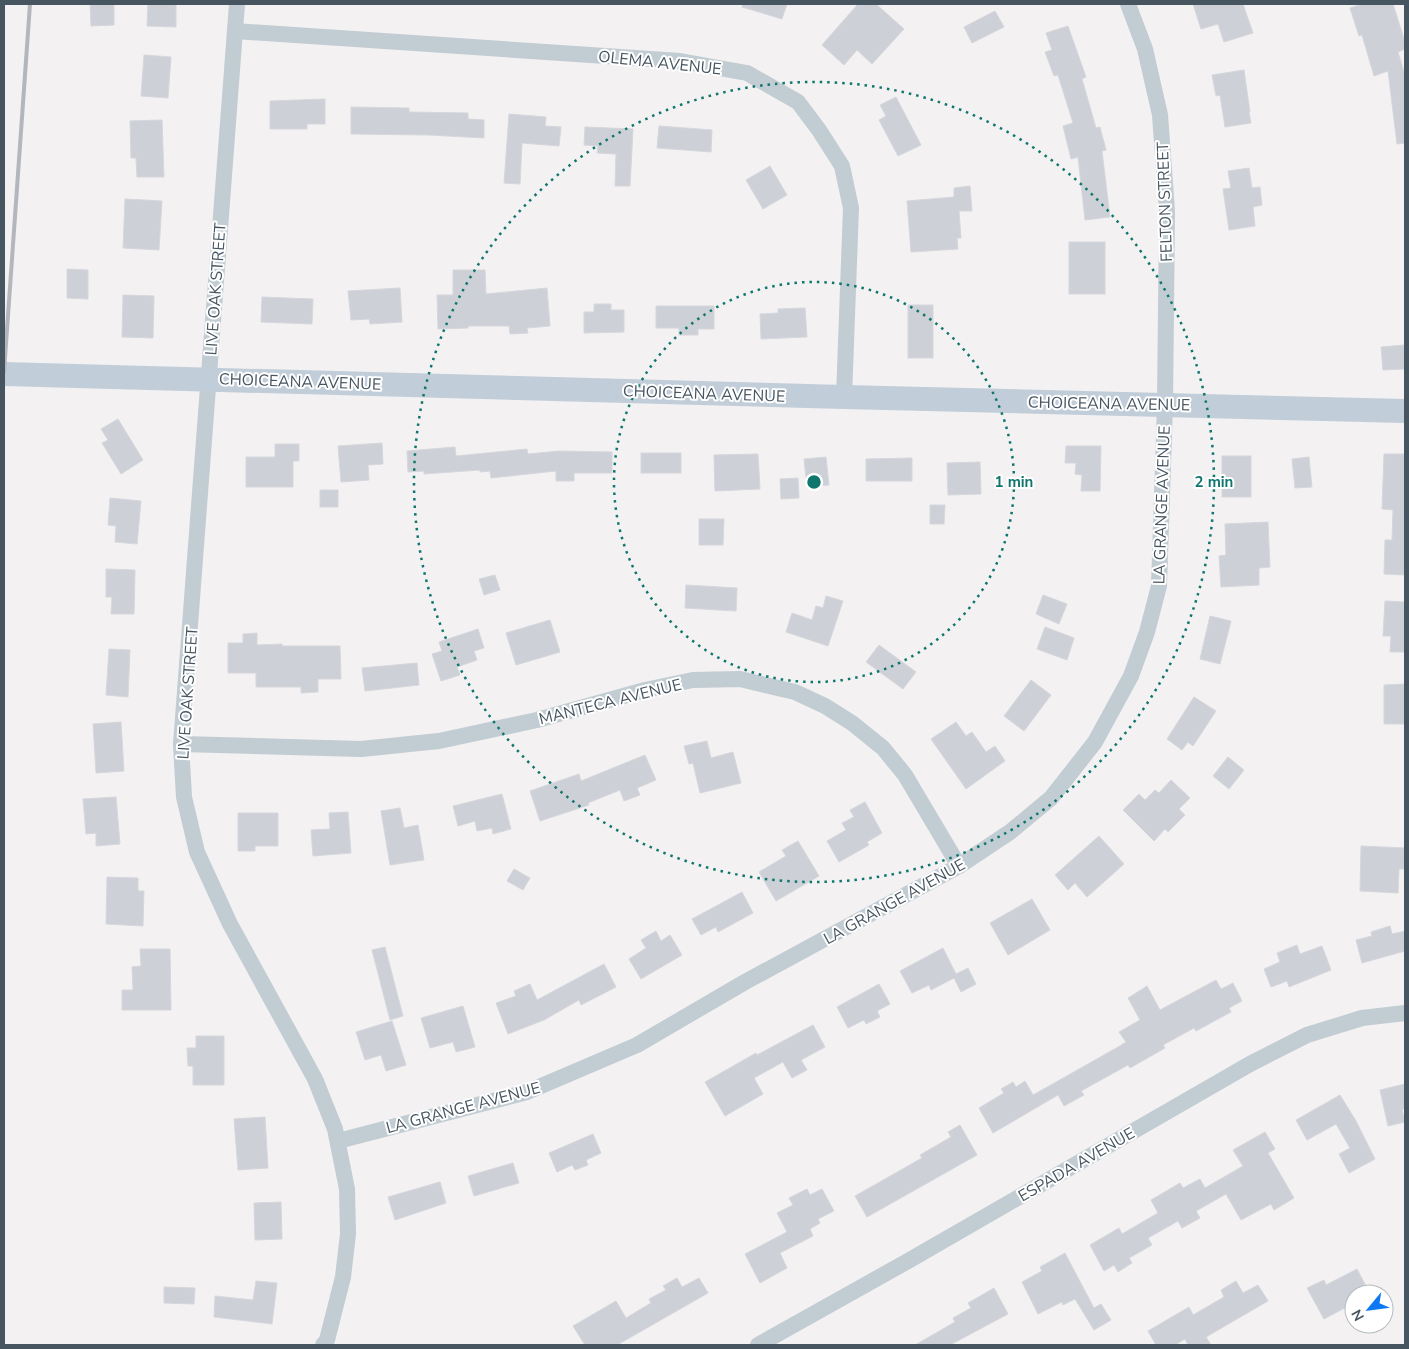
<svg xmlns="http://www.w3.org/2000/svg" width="1409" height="1349" font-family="'Nunito Sans',sans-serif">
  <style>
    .building { fill: #cdd0d6; stroke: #d5d7dd }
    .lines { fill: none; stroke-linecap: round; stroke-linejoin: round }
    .street { stroke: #c1ccd3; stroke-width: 16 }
    .secondary { stroke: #c1cdd9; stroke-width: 24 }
    .rail { stroke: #b3b6bc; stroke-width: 4 }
    .ring { fill: none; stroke: #0f766e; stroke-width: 2.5; stroke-dasharray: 2.5 5 }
    .labels { text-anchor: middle; stroke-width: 4; stroke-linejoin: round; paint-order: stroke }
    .street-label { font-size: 16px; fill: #475560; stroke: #fff }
    .centre { fill: #0f766e; stroke: #fff; stroke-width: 2.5 }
    .ring-label { font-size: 15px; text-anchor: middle; font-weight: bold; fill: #0f766e; stroke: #fff; stroke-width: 4; stroke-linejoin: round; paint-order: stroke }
  </style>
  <rect width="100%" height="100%" fill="#f3f1f1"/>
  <g class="building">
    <path d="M90,4H114V25L91,26Z"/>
    <path d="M148,4H176V27L147,26Z"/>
    <path d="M743,4H787L782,19L742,7Z"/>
    <path d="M858,4H876L904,29L872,64L857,50L844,65L822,45Z"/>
    <path d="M1193,4H1243L1253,33L1224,42L1218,24L1201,29Z"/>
    <path d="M1363,4H1393L1405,42V49L1398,52L1405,75V143L1397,144L1388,71L1374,76L1362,35L1359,36L1350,8Z"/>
    <path d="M995,11L1004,27L972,43L964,27Z"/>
    <path d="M1068,26L1086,77L1082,79L1096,128L1100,127L1106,150L1102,151L1110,217L1085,220L1078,157L1071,159L1063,126L1073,123L1058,75L1054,76L1045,52L1052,50L1046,33Z"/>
    <path d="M144,55L171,57L168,98L141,96Z"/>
    <path d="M1244,70L1250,112H1249L1251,123L1225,127L1220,95L1216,96L1212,75Z"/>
    <path d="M896,97L921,145L898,156L879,120L886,116L880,105Z"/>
    <path d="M325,99V124H307V129H270V101Z"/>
    <path d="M351,107L409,108V112L468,113V119L484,120V138L429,135L351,134Z"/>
    <path d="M509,114L546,117L545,126L561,127L559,146L522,143L520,184L504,183Z"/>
    <path d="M162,120L164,177H137L136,158H131L130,121Z"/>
    <path d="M659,126L712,130L711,152L657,148Z"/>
    <path d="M585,127L633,129L630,186H615L616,154L597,153L598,146L584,145Z"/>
    <path d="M770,166L787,195L763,209L746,180Z"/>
    <path d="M1249,168L1252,188L1260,187L1262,205L1253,207L1255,226L1229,230L1223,189L1231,188L1228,171Z"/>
    <path d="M970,186L972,211H959L961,238H957L958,249L911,252L907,201L954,197V188Z"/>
    <path d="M125,199L162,201L159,250L123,248Z"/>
    <rect x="1069" y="242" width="36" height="52"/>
    <path d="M67,269L88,270V299L67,298Z"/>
    <path d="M453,270H485L486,294L547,288L550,326L527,328L528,333L510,334L509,326H468V328L438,329L437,295H453Z"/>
    <path d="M400,288L402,322L370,324L369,319L351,320L348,291Z"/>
    <path d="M123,295L154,296L153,338L122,337Z"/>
    <path d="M262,297L313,299L312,324L261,322Z"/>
    <path d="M594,304H611V310H624V332L584,333V312H594Z"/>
    <rect x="908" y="305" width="25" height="53"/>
    <path d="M656,306H714V329H698V335H679V328H656Z"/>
    <path d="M805,308L807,337L761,339L760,314L778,313V309Z"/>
    <path d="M1405,345V369L1383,370L1381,347Z"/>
    <path d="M118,419L143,460L121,474L102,443L108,440L101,429Z"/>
    <path d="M382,443L383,464L368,465L369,480L341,482L338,446Z"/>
    <path d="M275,444H299V461H293V487H246V457H275Z"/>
    <path d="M1066,446H1101L1100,491H1081L1082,475L1075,474L1076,463H1065Z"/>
    <path d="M455,447L456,456L527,449L528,454L559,451L612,452V473H574V481H556V471L491,478L490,471L480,472V470L424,474V471L408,472L407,451Z"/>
    <rect x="641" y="453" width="40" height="20"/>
    <path d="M758,454L760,489L715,491L714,455Z"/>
    <path d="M1384,454H1405V575L1384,574L1385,540H1392L1393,510L1382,509Z"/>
    <rect x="1222" y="456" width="29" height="41"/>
    <path d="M826,457L829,485L807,487L804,459Z"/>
    <path d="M1309,457L1312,487L1295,488L1292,459Z"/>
    <path d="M912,458V481H866V459Z"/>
    <path d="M980,462L981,494L948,495L947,463Z"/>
    <path d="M798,478L799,498L781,499L780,479Z"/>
    <rect x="320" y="490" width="18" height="17"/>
    <path d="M110,498L141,501L137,544L115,542L116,526L108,525Z"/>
    <path d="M930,505H945L944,524H930Z"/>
    <path d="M699,519H724L723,545H699Z"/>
    <path d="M1268,522L1270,567L1259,568V585L1221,587L1219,556L1226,555L1225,524Z"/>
    <path d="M106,569L135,570L134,614H111L112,597H106Z"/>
    <path d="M495,575L500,590L484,595L479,579Z"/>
    <path d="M686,585L737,588L736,611L685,608Z"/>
    <path d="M1043,595L1067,604L1059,624L1036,614Z"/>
    <path d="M826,596L843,601L828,646L786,632L792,613L812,620L816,606L823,608Z"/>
    <path d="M1385,601L1405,602V652H1390L1391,636H1383Z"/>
    <path d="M1210,616L1231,621L1220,664L1200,659Z"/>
    <path d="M550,620L560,652L516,665L506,633Z"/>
    <path d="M1045,627L1074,638L1067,660L1037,649Z"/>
    <path d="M478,629L484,648L474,651L477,660L457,667L460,675L441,681L432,654L442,651L439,642Z"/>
    <path d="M257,633V645L282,644V646H340L341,679H318V692L301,693V687H256V673H228V643H243V634Z"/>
    <path d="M879,645L916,672L903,689L866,662Z"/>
    <path d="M109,649L130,650L128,697L106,695Z"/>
    <path d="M417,663L419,685L365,691L362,668Z"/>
    <path d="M1031,680L1051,695L1024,731L1004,716Z"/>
    <path d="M1405,684V724H1384V685Z"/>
    <path d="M1194,697L1216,711L1193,746L1188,742L1182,750L1167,739Z"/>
    <path d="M121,722L124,771L96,773L93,724Z"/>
    <path d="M956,722L966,736L972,732L986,752L995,746L1005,761L966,789L931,739Z"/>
    <path d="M707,741L711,758L733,752L741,783L700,793L693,763L689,764L684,746Z"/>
    <path d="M645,755L656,780L637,788L640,795L624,801L620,790L588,803L589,805L540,821L530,791L579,774L581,781Z"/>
    <path d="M1228,757L1244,770L1229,789L1213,776Z"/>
    <path d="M1171,780L1190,798L1179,809L1185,815L1168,832L1165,829L1154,841L1123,810L1139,794L1145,800L1155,790L1159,793Z"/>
    <path d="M502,794L511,829L493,834L492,828L477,831L475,821L458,826L453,806Z"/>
    <path d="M116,797L120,844L96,846V833L86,834L83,799Z"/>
    <path d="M865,802L882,833L867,842L869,845L839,862L827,841L846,830L842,823L854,817L850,810Z"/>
    <path d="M400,808L404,828L418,825L424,860L390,865L381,811Z"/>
    <path d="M348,812L351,853L313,856L311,830L330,829L329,813Z"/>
    <path d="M238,813H278V846H255V851H238Z"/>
    <path d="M1099,836L1124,864L1087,897L1075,883L1068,890L1055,875Z"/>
    <path d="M798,841L819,876L776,901L759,872L786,856L782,850Z"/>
    <path d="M1361,846L1405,848V869H1399L1398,893L1360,891Z"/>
    <path d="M514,869L530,878L523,890L507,881Z"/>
    <path d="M107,877L138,878V891H144L143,926L106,924Z"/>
    <path d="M742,892L753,913L718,932L716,927L701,935L692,919Z"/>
    <path d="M1032,899L1050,930L1008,955L990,923Z"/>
    <path d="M1390,926L1392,934L1405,931V951L1362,963L1356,940L1372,936L1371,932Z"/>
    <path d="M656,931L661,941L670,935L682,955L641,979L629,959L646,948L641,940Z"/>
    <path d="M1297,945L1300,954L1322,946L1331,970L1289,987L1287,981L1271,987L1264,969L1280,962L1277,953Z"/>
    <path d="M385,947L403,1016L390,1020L372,950Z"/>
    <path d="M943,948L956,974L968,968L976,984L961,992L954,978L931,990L929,985L912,993L900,971Z"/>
    <path d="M140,949H170L171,1010H122V990H133L132,967L141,966Z"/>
    <path d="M604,964L616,987L581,1005L579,1000L544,1020L508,1034L496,1003L516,996L514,991L530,984L537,1000Z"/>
    <path d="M1216,980L1221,989L1233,983L1242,1001L1229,1008L1231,1012L1196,1031L1194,1028L1163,1045L1165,1048L1130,1068L1128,1065L1081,1091L1084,1095L1064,1106L1058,1095L993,1133L979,1108L1004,1093L1001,1089L1013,1082L1016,1087L1025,1081L1033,1095L1118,1047L1126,1042L1119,1032L1140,1020L1128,998L1147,986L1160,1010Z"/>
    <path d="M879,984L890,1004L877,1011L880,1017L866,1024L864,1020L848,1028L837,1007Z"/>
    <path d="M463,1006L475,1047L456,1052L453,1042L430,1048L421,1018Z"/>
    <path d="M392,1021L406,1065L386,1071L381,1055L365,1060L356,1032Z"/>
    <path d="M813,1025L825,1047L801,1060L807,1070L792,1078L783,1062L754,1078L763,1094L725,1116L705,1082L756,1053L757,1055Z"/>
    <path d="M196,1036H224V1085H193V1066H188L187,1048H196Z"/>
    <path d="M1405,1084V1109H1402L1405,1122L1388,1126L1380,1090Z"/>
    <path d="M1340,1095L1356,1121L1375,1159L1349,1173L1339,1154L1350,1148L1336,1124L1307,1140L1296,1120Z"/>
    <path d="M265,1117L268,1168L238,1170L234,1119Z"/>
    <path d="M960,1125L977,1155L867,1217L855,1196L922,1158L920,1155L951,1137L948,1132Z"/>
    <path d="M1265,1132L1275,1149L1268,1153L1294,1198L1274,1210L1271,1204L1241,1220L1226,1194L1196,1211L1200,1218L1182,1228L1178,1221L1148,1238L1152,1245L1129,1258L1132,1263L1118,1272L1114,1265L1104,1271L1090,1245L1119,1228L1122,1234L1158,1213L1151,1200L1180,1183L1183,1188L1200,1179L1205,1188L1243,1166L1233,1150Z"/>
    <path d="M593,1134L601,1153L586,1160L588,1165L575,1170L572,1165L557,1172L549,1153Z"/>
    <path d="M513,1163L519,1183L474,1196L468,1176Z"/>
    <path d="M440,1182L446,1203L395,1220L388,1197Z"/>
    <path d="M807,1189L810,1195L822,1189L834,1211L818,1219L820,1223L810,1229L813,1236L780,1253L787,1268L760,1283L745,1254L787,1232L777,1213L793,1205L789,1198Z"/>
    <path d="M281,1202L282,1239L255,1240L254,1203Z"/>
    <path d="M1065,1253L1094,1308L1101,1304L1111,1320L1094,1330L1075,1299L1063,1305L1062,1302L1038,1314L1022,1282L1042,1271L1040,1267Z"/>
    <path d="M1357,1269L1370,1294H1354V1303L1324,1319L1307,1288L1324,1280L1326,1285Z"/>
    <path d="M677,1278L682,1287L699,1278L708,1293L617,1345H585L573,1326L616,1301L626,1318L651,1303L649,1299L666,1290L663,1286Z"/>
    <path d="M256,1281L277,1283L272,1324L214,1317L215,1296L253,1300Z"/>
    <path d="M1236,1281L1243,1293L1258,1285L1268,1301L1206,1337L1211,1345H1188L1185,1339L1175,1345H1156L1148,1331L1189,1307L1193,1315L1224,1297L1221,1290Z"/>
    <path d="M164,1287L195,1288L194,1304L164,1303Z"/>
    <path d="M994,1288L1008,1314L950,1345H915L955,1322L953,1318L971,1308L968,1303Z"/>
  </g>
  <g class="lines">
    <g class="street">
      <path d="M237,4L181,744L184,797L197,852L230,924L315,1079L335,1129L347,1189L348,1234L343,1277L327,1340L323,1345"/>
      <path d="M235,31L680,61L747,73L798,102L819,130L842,166L851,208L844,397"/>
      <path d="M181,744L361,749L439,741L537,720L645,690L693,680L740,679L795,692L825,706L852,723L883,748L905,775L959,866"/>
      <path d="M338,1141L527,1092L637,1045L745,982L959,866L1010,832L1051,798L1095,742L1131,676L1147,632L1159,586L1165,405L1167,211L1160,115L1145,49L1128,4"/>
      <path d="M758,1345L908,1261L1250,1064L1307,1035L1362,1018L1405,1013"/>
    </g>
    <path class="secondary" d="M4,374L844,397L1405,411"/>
    <path class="rail" d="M4,372L30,4"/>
  </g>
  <g class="ring">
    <circle cx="814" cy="482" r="200"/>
    <circle cx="814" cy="482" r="400"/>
  </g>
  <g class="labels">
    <g class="street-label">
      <text transform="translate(660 62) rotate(6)" y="6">OLEMA AVENUE</text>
      <text transform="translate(1164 202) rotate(-92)" y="6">FELTON STREET</text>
      <text transform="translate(215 289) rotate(-86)" y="6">LIVE OAK STREET</text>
      <text transform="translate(300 381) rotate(2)" y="6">CHOICEANA AVENUE</text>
      <text transform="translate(704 393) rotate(2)" y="6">CHOICEANA AVENUE</text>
      <text transform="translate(1109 403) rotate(1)" y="6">CHOICEANA AVENUE</text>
      <text transform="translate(1161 505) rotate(-88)" y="6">LA GRANGE AVENUE</text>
      <text transform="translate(187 693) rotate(-86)" y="6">LIVE OAK STREET</text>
      <text transform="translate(610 701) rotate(-14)" y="6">MANTECA AVENUE</text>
      <text transform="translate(894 901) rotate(-29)" y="6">LA GRANGE AVENUE</text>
      <text transform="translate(463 1107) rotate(-15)" y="6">LA GRANGE AVENUE</text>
      <text transform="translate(1076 1164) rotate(-30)" y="6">ESPADA AVENUE</text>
    </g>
  </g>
  <circle cx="814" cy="482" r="8" class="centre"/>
  <g class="ring-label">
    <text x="1014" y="487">1 min</text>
    <text x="1214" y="487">2 min</text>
  </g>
  <rect width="1409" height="1349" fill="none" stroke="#475560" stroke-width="10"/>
  <g transform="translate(1369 1309) rotate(241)"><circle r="24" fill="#ffffff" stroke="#b5bbbf"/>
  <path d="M0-4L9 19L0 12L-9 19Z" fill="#0d78f1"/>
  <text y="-8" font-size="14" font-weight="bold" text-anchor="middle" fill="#475560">N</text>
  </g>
</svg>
